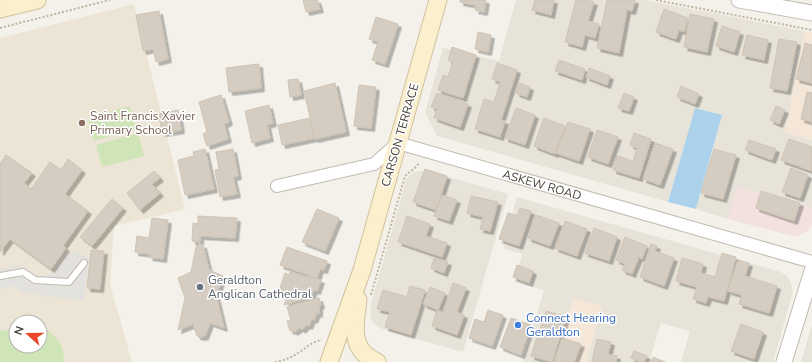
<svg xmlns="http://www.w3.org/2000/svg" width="812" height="362" font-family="'Nunito Sans',sans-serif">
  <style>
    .residential { fill: #e7e3d9 }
    .commercial { fill: #f4e7d8 }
    .education { fill: #ece5d5; fill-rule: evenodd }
    .medical { fill: #f3e1df }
    .green { fill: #d0e5b7 }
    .parking { fill: #e3e1de }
    .water { fill: #acd2eb }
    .building { fill: #d5cdc1; stroke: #cfc4b4; filter: url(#shadow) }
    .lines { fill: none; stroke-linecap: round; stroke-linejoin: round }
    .service-casing { stroke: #c2bbb0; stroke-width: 8 }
    .minor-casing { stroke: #c2bbb0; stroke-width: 14 }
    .tertiary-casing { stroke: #c2bbb0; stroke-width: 17 }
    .secondary-casing { stroke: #d0c29d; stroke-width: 19 }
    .path { stroke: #c0b4a0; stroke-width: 2; stroke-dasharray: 2 2; stroke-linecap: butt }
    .service { stroke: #fff; stroke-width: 6 }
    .minor { stroke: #fff; stroke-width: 12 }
    .tertiary { stroke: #fff; stroke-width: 15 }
    .secondary { stroke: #fbefce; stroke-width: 17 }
    .education-dot { fill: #8d6e63; stroke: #fff; stroke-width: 1.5 }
    .worship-dot { fill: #6b7280; stroke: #fff; stroke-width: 1.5 }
    .shop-dot { fill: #3f7fe0; stroke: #fff; stroke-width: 1.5 }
    .labels { text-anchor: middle; stroke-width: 3; stroke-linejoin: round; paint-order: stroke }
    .education-label { font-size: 12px; fill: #785e54; stroke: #fff; text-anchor: start }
    .street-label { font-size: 12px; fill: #474239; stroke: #fff }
    .worship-label { font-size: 12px; fill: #5b616d; stroke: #fff; text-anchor: start }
    .shop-label { font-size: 12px; fill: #366cbe; stroke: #fff; text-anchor: start }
  </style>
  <defs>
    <filter id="shadow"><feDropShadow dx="3.5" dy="3.5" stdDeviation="0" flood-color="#0004"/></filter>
  </defs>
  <rect width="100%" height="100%" fill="#f4f1ea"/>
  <g class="residential">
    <path d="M516,0H645L805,31L785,132L812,140V208L738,187L728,219L696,209L722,115L695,108L668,202L437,136L425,113L443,48L499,61Z"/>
    <path d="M419,171H427L508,194L463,352L385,330L378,327L371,319L370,308L406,180L412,173Z"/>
    <path d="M517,197L781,272L787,276L791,283L793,292L773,362H681L690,331L661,323L649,362H586L602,306L573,298L555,362H523L544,290L515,282L522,254L505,249L503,245Z"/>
    <path d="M812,325V362H801Z"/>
  </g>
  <g class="commercial">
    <path d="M805,31L812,32V140L785,132Z"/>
    <path d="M573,298L602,306L586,362H555Z"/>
  </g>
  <path class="education" d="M134,4L185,209L114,226L110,284L132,362H0V38ZM16,322H40V346H16Z"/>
  <path class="medical" d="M737,187L812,208V225L808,231L796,237L728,219Z"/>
  <g class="green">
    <path d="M130,106L136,129L94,141L88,118Z"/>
    <path d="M138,133L144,156L102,167L96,145Z"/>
    <path d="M40,327C55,332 65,346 64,362H0V331L16,329V346H40Z"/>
  </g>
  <path class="parking" d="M72,250L89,258L84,301L24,293L14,286L0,290V269L14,265L24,266L37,276H45L55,271Z"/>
  <path class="water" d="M695,108L722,115L696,209L668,202Z"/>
  <g class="building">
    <path d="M303,0H317L320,9L306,12Z"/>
    <path d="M460,0H486L484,12L475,10L476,5L460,2Z"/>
    <path d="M535,0H554L551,15L532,10Z"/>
    <path d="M576,0H587L594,2L588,21L599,24L595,38L585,35L582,47L565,42Z"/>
    <path d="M607,0H635L632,11L627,10L619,53L597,48Z"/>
    <path d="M664,9L688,18L684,32L679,30L676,39L656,32Z"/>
    <path d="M159,11L168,59L156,62L153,49L143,51L136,15Z"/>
    <path d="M690,14L714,19L707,52L684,47Z"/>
    <path d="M376,17L398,24L385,64L372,60L378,42L369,39Z"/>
    <path d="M722,26L740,32L734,52L716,46Z"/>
    <path d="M478,32L491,35L488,52L475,49Z"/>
    <path d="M747,35L768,40L764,60L742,55Z"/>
    <path d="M779,39L797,42L787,91L770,88Z"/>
    <path d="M805,43L812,45V83L796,79Z"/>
    <path d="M452,47L476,55L463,98L438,90L443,75L448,77L453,62L448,60Z"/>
    <path d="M559,60L585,69L582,80L555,71Z"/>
    <path d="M497,63L517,70L501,120L505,121L500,137L475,129L484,99L494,102L500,82L492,79Z"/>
    <path d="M259,64L261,88L229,92L226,68Z"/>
    <path d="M589,68L610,76L607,85L586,77Z"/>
    <path d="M298,79L301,95L290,97L288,80Z"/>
    <path d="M335,83L346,132L315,139L304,91Z"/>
    <path d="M519,83L530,87L527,97L516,93Z"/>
    <path d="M359,85L376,87L371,128L354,126Z"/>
    <path d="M681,86L699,94L695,104L677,97Z"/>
    <path d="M807,92L812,93V122L801,119Z"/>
    <path d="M437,93L468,104L460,127L434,118L437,109L431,107Z"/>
    <path d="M624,93L634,97L629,111L618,108Z"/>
    <path d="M221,95L229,122L224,124L228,139L207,146L203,134L207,132L199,102Z"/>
    <path d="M269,105L273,123L267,125L270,138L252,143L245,111Z"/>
    <path d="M776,106L785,110L779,124L770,120Z"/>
    <path d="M516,108L535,115L525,145L505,138Z"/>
    <path d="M178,110L181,130L162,133L159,114Z"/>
    <path d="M310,118L314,138L282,145L278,125Z"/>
    <path d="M544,118L565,126L555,154L534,146Z"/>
    <path d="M568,122L590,129L579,161L556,153Z"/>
    <path d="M597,130L618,137L608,164L588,157Z"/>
    <path d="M634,133L651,139L639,178L613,170L617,156L633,161L637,148L630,145Z"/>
    <path d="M789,139L812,147V171L781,160Z"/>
    <path d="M749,140L776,149L772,160L745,150Z"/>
    <path d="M655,143L673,149L660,185L643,179Z"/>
    <path d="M205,149L214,189L185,195L178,160L194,156L193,152Z"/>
    <path d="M233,149L238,176L233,177L237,194L220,197L215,170L219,169L216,152Z"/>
    <path d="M714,149L736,155L723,199L701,193Z"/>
    <path d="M6,155L32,173L24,183L31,189L50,162L61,170L68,159L82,170L65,194L88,211L63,246L66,248L51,269L10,239L0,252V164Z"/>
    <path d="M791,168L808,175L800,198L782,192Z"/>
    <path d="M425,169L447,176L436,210L413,202Z"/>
    <path d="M154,171L160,178L152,184L160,193L140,210L127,193Z"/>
    <path d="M761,191L800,203L794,221L756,208Z"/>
    <path d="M442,195L457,200L449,221L434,216Z"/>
    <path d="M471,196L498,202L490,231L480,229L483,217L467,213Z"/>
    <path d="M112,199L123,208L92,246L80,237Z"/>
    <path d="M520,208L531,211L519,246L499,239L508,213L517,216Z"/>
    <path d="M317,209L339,218L325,251L302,242Z"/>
    <path d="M536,215L559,223L550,246L528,238Z"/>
    <path d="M198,216L237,218L235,238L200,236V242L192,241L193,223L198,224Z"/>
    <path d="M407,216L430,224L426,236L447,243L442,257L398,242Z"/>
    <path d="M152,218L168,220L163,259L149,257L150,254L135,252L137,236L149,238Z"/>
    <path d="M565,221L587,229L577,256L555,248Z"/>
    <path d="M594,228L617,237L609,261L585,253Z"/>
    <path d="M625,237L647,246L642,259L639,257L632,274L622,270L625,264L616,260Z"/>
    <path d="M199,244L203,245L209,270L223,276L216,295L224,328L210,323L205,336L202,337L197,336L193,324L178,330L185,298L178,278L191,272L196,247Z"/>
    <path d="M651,244L657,246L655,251L674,258L664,286L640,277Z"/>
    <path d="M287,247L327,261L324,270L320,269L317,278L280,265Z"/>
    <path d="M91,250L104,251L100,289L87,288Z"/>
    <path d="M722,253L736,257L724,301L708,297L706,303L693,299L697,287L676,281L682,258L703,264L701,273L715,277Z"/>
    <path d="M434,258L448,262L444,273L431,268Z"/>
    <path d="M738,260L749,263L745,276L777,286L769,313L739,304L742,295L728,291Z"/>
    <path d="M517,265L533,271L529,283L513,277Z"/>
    <path d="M290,272L308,278V276L321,280L317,291L314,290L311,297L284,305L288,294L279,291L285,273L289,275Z"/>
    <path d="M453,283L466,288L457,312L464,315L457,335L432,326L437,310L443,312Z"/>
    <path d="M410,286L425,290L411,335L385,327L390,312L377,309L383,290L407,297Z"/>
    <path d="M430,287L445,293L438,310L423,304Z"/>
    <path d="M319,298L321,305L319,306V314L317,313L314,320L312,319L309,326L307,325L302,330L300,328L294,332L293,330L290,331L287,321L291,320L287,307Z"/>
    <path d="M488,310L503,315L492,346L469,338L475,319L484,322Z"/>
    <path d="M546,311L566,317L552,362L531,356Z"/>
    <path d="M511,318L531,325L521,355L500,347Z"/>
    <path d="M741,324L763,332L754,359L731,351Z"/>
    <path d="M562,338L581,344L574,362H554Z"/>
    <path d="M597,339L611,342L608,354L617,356L616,362H592Z"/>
    <path d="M634,351L647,356L644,362H640L631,358Z"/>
    <path d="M653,357L665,362H651Z"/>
  </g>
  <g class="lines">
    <g class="service-casing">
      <path id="service" d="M0,276L23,272L35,280L69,282L84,263"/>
    </g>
    <g class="minor-casing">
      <path id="minor" d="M277,186L374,164L398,143L812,262"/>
    </g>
    <g class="tertiary-casing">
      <g id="tertiary">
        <path d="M739,0L812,13"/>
        <path d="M784,362L812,271"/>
      </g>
    </g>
    <g class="secondary-casing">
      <g id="secondary">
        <path d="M0,9L37,0"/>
        <path d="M358,300C356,317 350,343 366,355C369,358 373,360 377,362"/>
        <path d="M329,362L362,270L438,0"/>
      </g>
    </g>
    <g class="path">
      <path d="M656,0L812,30"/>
      <path d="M0,28L110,0"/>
      <path d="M371,295L405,176L417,166L419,162"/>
      <path d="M275,362C281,361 288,359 293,356C302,352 311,341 322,340"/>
    </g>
    <use href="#service" class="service"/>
    <use href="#minor" class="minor"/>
    <use href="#tertiary" class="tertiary"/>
    <use href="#secondary" class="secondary"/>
  </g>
  <circle class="education-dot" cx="82" cy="123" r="4"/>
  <circle class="worship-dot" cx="200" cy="287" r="4"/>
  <circle class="shop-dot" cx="518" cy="325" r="4"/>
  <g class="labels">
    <g class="education-label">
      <text x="90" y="120">Saint Francis Xavier<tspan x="90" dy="14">Primary School</tspan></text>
    </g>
    <g class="street-label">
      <text transform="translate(400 135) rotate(-74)" y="4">CARSON TERRACE</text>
      <text transform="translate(542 185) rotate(16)" y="4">ASKEW ROAD</text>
    </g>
    <g class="worship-label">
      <text x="208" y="284">Geraldton<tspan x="208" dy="14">Anglican Cathedral</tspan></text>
    </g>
    <g class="shop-label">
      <text x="526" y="322">Connect Hearing<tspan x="526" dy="14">Geraldton</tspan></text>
    </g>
  </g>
  <g transform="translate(28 334) rotate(291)"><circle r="19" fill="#ffffff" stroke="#b5b3b0"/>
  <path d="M0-3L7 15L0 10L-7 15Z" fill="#ea462b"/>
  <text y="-6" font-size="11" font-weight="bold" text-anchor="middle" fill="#474239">N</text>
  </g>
</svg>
